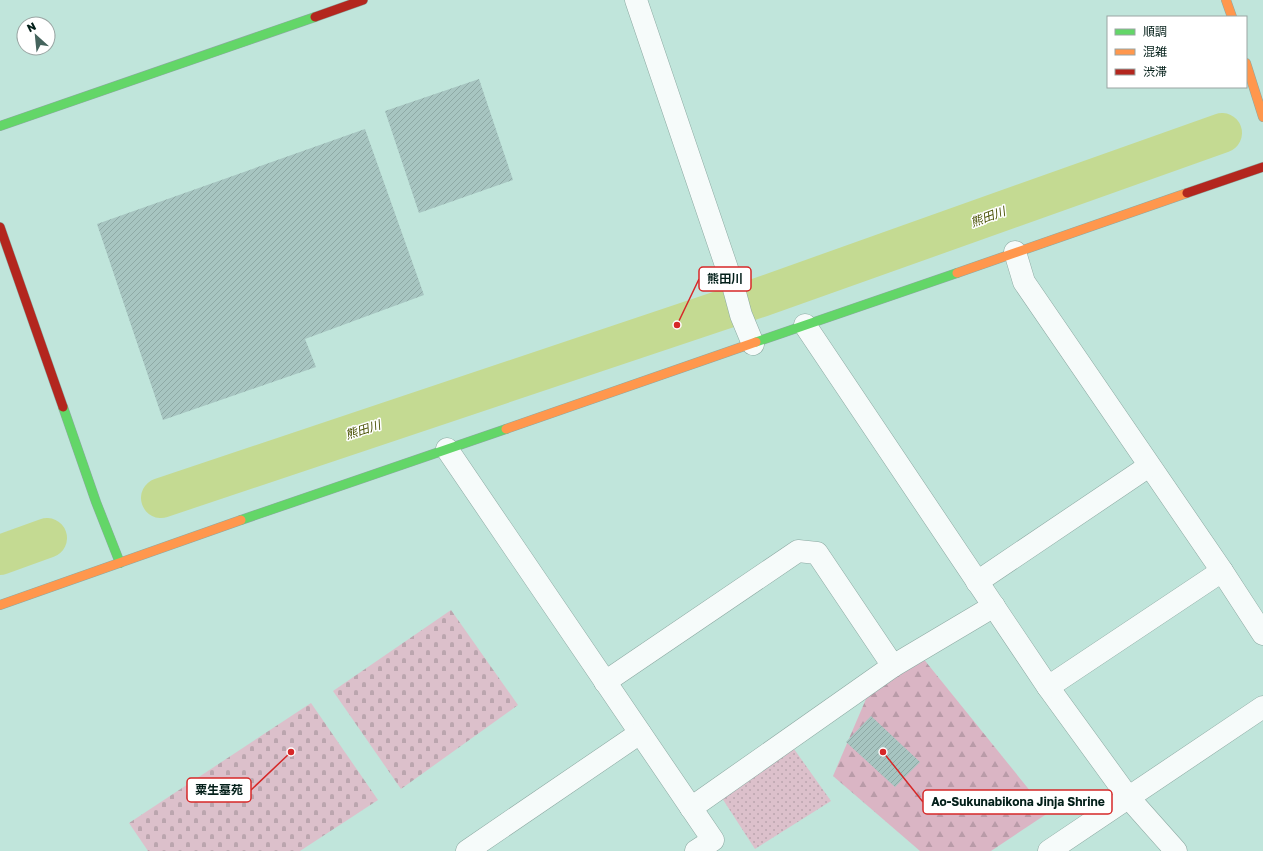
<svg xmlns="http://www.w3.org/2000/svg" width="1263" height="851" font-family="'Golos Text','Noto Sans JP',sans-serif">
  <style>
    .forest { fill: url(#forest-firs) }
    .cemetery { fill: url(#cemetery-stones) }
    .park { fill: url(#park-dots) }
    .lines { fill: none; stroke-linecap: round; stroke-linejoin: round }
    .river { stroke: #c4da92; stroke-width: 40 }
    .building { fill: url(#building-hatch) }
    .street-casing { stroke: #8ca9a2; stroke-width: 23 }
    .fast-casing { stroke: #8ca9a2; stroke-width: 10 }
    .slow-casing { stroke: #8ca9a2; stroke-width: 10 }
    .jam-casing { stroke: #8ca9a2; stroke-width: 10 }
    .street { stroke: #f6fbfa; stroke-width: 22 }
    .fast { stroke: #63d668; stroke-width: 9 }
    .slow { stroke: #ff974d; stroke-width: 9 }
    .jam { stroke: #b3261e; stroke-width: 9 }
    .labels { text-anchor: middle; stroke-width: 3; stroke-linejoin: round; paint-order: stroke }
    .water-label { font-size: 12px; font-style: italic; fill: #495104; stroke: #fff }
    .leader { fill: none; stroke: #d62828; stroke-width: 1.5 }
    .callout-dot { fill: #d62828; stroke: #fff; stroke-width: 1.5 }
    .callout { fill: #fff; stroke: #d62828; stroke-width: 1.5 }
    .callout-label { font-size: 12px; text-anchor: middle; font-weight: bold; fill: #031f19 }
  </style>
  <defs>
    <pattern id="forest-firs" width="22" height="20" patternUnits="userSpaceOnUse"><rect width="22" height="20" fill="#dab5c4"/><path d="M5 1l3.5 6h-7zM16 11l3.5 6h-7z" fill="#b99ba8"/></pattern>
    <pattern id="cemetery-stones" width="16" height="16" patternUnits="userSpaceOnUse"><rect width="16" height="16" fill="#dcc0cb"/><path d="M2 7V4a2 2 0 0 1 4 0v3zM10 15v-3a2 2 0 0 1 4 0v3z" fill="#bba5ae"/></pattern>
    <pattern id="park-dots" width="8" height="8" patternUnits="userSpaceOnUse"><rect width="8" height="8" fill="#dcc0cb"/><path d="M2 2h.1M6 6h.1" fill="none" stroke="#bba5ae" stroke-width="1.8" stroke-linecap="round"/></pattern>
    <pattern id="building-hatch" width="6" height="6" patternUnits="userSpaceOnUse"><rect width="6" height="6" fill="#a7c5c1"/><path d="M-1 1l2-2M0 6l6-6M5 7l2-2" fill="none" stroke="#8ea9a5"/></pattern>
  </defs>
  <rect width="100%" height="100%" fill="#c0e5db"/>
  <path class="forest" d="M922,657L1048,813L991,851H920L833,776L872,685Z"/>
  <g class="cemetery">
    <path d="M451,610L518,705L401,789L333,691Z"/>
    <path d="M311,703L378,800L300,851H148L129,823Z"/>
  </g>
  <path class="park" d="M794,749L831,801L755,849L720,795Z"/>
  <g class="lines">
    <g class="river">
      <path d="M161,498L761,297L1222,133"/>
      <path d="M0,555L47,538"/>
    </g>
  </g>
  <g class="building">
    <path d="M479,79L513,180L419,213L385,111Z"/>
    <path d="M365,129L424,295L305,339L316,367L163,420L97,224Z"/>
    <path d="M871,716L920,762L895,787L846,742Z"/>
  </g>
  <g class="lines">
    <g class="street-casing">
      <g id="street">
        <path d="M636,0L734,289L741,315L753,344"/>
        <path d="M1015,252L1024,282L1222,571L1263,634"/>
        <path d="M805,325L1048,687L1128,797L1176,851"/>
        <path d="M447,449L713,840L696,851"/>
        <path d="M977,582L1149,466"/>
        <path d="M605,682L798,551L817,553L893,666"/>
        <path d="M1048,687L1222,571"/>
        <path d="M691,808L893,666L994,606"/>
        <path d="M467,851L640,733"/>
        <path d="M1049,851L1263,707"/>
      </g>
    </g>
    <g class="fast-casing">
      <g id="fast">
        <path d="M0,126L315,17"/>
        <path d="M756,342L957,273"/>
        <path d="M63,407L96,502L120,563"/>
        <path d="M241,520L506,429"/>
      </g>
    </g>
    <g class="slow-casing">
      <g id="slow">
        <path d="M1226,0L1232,17"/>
        <path d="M1246,63L1263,117"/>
        <path d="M957,273L1187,193"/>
        <path d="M506,429L756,342"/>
        <path d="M0,605L241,520"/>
      </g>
    </g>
    <g class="jam-casing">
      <g id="jam">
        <path d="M315,17L363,0"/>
        <path d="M1187,193L1263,167"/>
        <path d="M0,227L63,407"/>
      </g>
    </g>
    <use href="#street" class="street"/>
    <use href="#fast" class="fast"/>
    <use href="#slow" class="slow"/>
    <use href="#jam" class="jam"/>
  </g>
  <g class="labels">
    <g class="water-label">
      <text transform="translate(988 217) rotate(-20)" y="4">熊田川</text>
      <text transform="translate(363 430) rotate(-18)" y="4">熊田川</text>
    </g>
  </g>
  <path class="leader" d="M677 325L699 279M291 752L251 790M883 752L923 802"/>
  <g class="callout-dot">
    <circle cx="677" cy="325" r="4"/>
    <circle cx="291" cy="752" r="4"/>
    <circle cx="883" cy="752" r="4"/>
  </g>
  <g class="callout">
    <rect x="699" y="267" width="52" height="24" rx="4"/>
    <rect x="187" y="778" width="64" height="24" rx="4"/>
    <rect x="923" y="790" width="189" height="24" rx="4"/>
  </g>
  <g class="callout-label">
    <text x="725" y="283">熊田川</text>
    <text x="219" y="794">粟生墓苑</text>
    <text x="1018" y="806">Ao-Sukunabikona Jinja Shrine</text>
  </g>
  <rect x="1107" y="16" width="140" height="72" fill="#ffffff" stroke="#9aa5a3"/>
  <rect x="1115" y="29" width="20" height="6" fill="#63d668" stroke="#9aa5a3"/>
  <text x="1143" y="36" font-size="12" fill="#031f19">順調</text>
  <rect x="1115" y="49" width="20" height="6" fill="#ff974d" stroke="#9aa5a3"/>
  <text x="1143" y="56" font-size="12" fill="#031f19">混雑</text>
  <rect x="1115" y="69" width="20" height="6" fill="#b3261e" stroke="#9aa5a3"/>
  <text x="1143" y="76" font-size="12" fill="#031f19">渋滞</text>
  <g transform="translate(36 36) rotate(333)"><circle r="19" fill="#ffffff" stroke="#9aa5a3"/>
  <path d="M0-3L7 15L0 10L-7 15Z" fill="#45645d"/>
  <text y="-6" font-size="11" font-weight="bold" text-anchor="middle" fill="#031f19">N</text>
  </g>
</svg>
